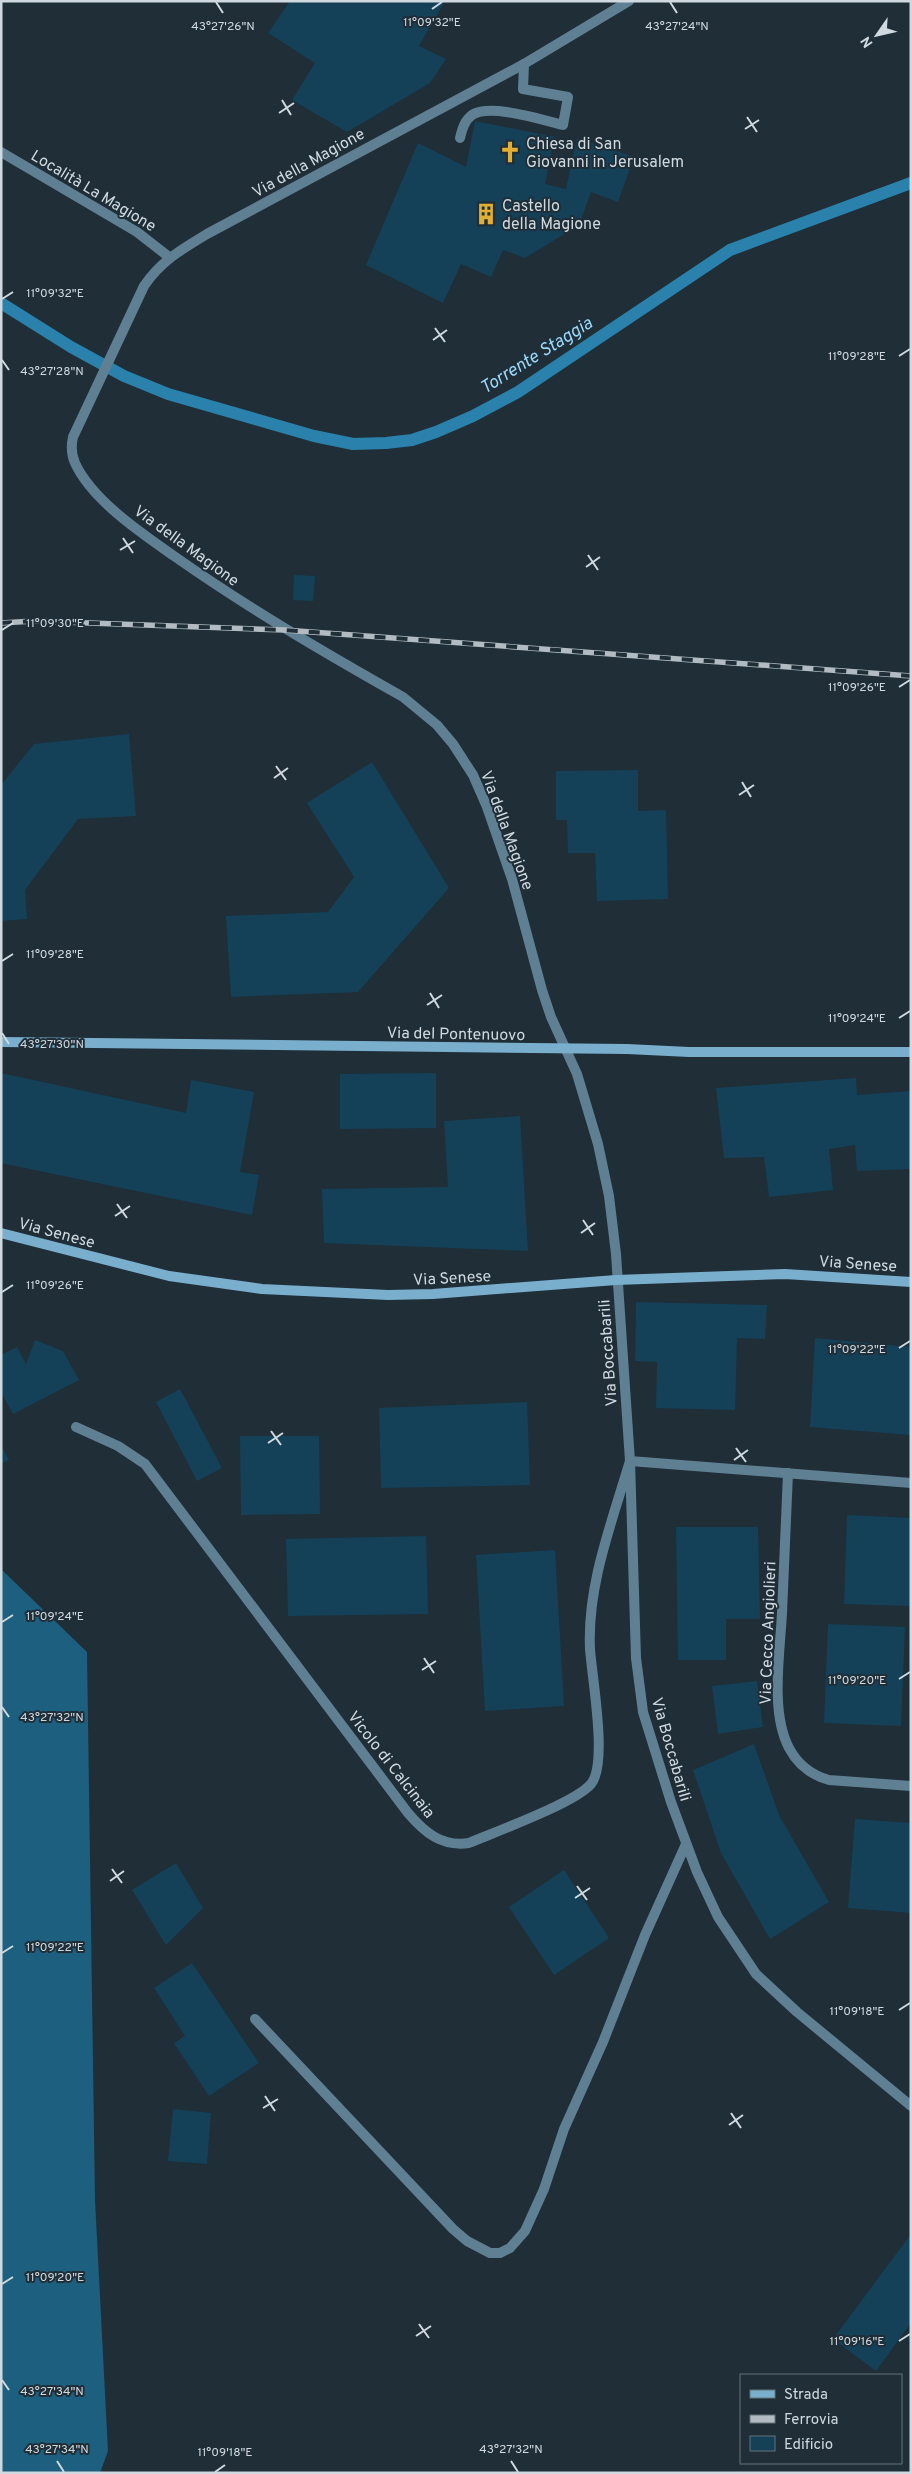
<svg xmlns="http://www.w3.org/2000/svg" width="912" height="2474" font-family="Overpass,sans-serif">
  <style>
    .forest { fill: #1c5f7f }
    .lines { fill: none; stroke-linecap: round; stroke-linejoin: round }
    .stream { stroke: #2981ac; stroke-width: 12 }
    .building { fill: #144158 }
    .lane { stroke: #5f7f92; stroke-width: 10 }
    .street { stroke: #5f7f92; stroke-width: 10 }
    .secondary { stroke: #7aaecd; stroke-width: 10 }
    .rail-casing { stroke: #b1bbc1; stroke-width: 5.5 }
    .rail { stroke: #1f2e37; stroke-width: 4; stroke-dasharray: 11; stroke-linecap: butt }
    .ticks { fill: none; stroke: #d0d9df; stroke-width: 2 }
    .labels { text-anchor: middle; stroke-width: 4; stroke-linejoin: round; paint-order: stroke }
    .poi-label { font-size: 16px; fill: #d0d9df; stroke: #1f2e37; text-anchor: start }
    .street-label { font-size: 16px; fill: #d0d9df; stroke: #1f2e37 }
    .water-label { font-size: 18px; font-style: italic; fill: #99d7fb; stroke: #1f2e37 }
    .ticks-label { font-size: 12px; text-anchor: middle; fill: #d0d9df; stroke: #1f2e37; stroke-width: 4; stroke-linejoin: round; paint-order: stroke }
  </style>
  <rect width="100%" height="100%" fill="#1f2e37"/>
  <path class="forest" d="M1,1569L87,1652L95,2200L108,2451L100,2473H1Z"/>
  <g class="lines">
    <path class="stream" d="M1,303L71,347L124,376L168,394L314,436L353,444L386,443L412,440L436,432L473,416L518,392L730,250L911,183"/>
  </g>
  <g class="building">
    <path d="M290,1H445L419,46L446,59L430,83L347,132L292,100L315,63L268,33Z"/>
    <path d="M475,121L555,137L545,184L566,189L577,138L634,157L618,202L591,192L579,225L525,258L503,250L491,277L461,264L443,303L366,265L418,143L466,167Z"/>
    <path d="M294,575L315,576L313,601L293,600Z"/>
    <path d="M129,734L136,816L78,819L25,890L27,919L1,921V785L34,744Z"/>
    <path d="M372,762L449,888L358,992L231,997L226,916L328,912L354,877L307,803Z"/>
    <path d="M638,770V811L666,810L668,899L597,901L595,853H568L567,820H556V771Z"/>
    <path d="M1,1073L186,1113L191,1080L254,1092L240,1172L259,1175L252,1215L1,1163Z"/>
    <path d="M436,1073V1128L340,1129V1074Z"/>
    <path d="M856,1078L857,1095L911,1091V1169L857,1171L855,1145L829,1149L833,1190L769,1197L764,1157L724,1158L716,1088Z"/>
    <path d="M520,1116L528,1251L324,1243L322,1189L448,1187L444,1121Z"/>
    <path d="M636,1302L767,1305L765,1339L737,1338L735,1410L656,1408L657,1362L635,1361Z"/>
    <path d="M815,1338L911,1347V1435L810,1427Z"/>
    <path d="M35,1340L63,1351L79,1380L13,1414L1,1392V1355L17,1347L26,1364Z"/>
    <path d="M180,1389L222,1468L197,1481L156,1402Z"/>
    <path d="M527,1402L530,1485L381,1488L379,1408Z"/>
    <path d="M240,1436H319L320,1514L241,1515Z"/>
    <path d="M1,1445L9,1460L1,1464Z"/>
    <path d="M847,1515L911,1518V1606L844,1604Z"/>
    <path d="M676,1527H758L760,1619H726V1660H678Z"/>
    <path d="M426,1536L428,1614L288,1616L286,1539Z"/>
    <path d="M555,1550L564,1706L485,1711L476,1555Z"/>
    <path d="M828,1624L905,1627L901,1726L824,1723Z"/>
    <path d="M757,1681L763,1727L718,1734L712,1686Z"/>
    <path d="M754,1744L779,1815L829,1902L770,1939L721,1853L693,1770Z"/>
    <path d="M855,1819L911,1823V1913L848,1908Z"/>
    <path d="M176,1863L203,1908L166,1945L132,1890Z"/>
    <path d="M564,1870L609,1938L554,1975L509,1907Z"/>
    <path d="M192,1963L259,2063L209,2096L174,2043L185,2036L154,1988Z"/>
    <path d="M173,2109L211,2113L207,2164L168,2161Z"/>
    <path d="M911,2234V2323L876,2371L833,2339Z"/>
  </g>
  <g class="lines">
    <g class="lane">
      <path d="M460,138C462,130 464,121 472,115C490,103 542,120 563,125L568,97L523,89L524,64"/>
      <path d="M255,2019L453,2229L467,2241L490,2253H500L510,2248L525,2231L544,2189L564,2129L603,2042L645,1935L686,1844"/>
    </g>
    <g class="street">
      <path d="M629,1L524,64L207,234C182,249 161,261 144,286L73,437C71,446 71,454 75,463C92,500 141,533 174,556C248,608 325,653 403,697L437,725L453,744L473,775L487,807L512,879L542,990L551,1017L577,1074L598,1144L609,1196L616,1254L630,1461L636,1658L643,1712L671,1802L697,1872L718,1917L756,1974L797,2012L911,2106"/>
      <path d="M1,152L137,232L169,257"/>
      <path d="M76,1427L118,1446L145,1464L408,1813C425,1833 442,1847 469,1843C495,1832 575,1803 591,1784C608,1764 592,1678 590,1649C587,1585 612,1522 630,1461L911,1483"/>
      <path d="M788,1473C786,1520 784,1566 782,1613C780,1653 770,1712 789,1748C798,1765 811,1775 829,1780L911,1786"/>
    </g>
    <g class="secondary">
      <path d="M1,1042L627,1049L689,1052H911"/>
      <path d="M1,1233L169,1276L262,1289L388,1295L433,1294L616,1280L785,1274L911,1282"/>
    </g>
    <g class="rail-casing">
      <path id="rail" d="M1,623L34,621L284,630L911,676"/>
    </g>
    <use href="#rail" class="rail"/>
  </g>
  <path class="ticks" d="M216,2L223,13M670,2L677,13M432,9L442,2M282,100L291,115M279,113L294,103M747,117L757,132M745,129L759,120M2,299L13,292M435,328L445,342M433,340L447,330M899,356L910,349M2,360L9,370M123,538L133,553M120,550L135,541M588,555L598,570M586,567L600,557M2,630L13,623M899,687L910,680M276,766L286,780M274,778L288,768M742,782L751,797M739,795L754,785M2,961L13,954M430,993L439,1008M427,1005L442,995M899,1018L910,1011M2,1033L9,1044M117,1204L127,1218M115,1216L130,1206M583,1220L593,1235M581,1233L595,1223M2,1292L13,1285M899,1348L910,1341M271,1431L281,1445M268,1443L283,1433M736,1448L746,1462M734,1460L748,1450M2,1622L13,1615M424,1658L434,1673M422,1670L436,1661M899,1679L910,1672M2,1707L9,1717M112,1869L122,1883M110,1881L124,1871M577,1886L587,1900M575,1898L590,1888M2,1953L13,1946M899,2010L910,2003M265,2096L275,2111M263,2108L278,2099M731,2113L741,2128M729,2125L743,2115M2,2284L13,2277M419,2324L429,2338M416,2336L431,2326M899,2341L910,2334M2,2380L9,2390M57,2461L64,2472M511,2461L518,2472M215,2472L225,2465"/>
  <defs>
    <g id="church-bare" transform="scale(1.725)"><path d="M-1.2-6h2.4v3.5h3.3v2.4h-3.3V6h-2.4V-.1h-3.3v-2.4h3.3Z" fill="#e2af34" stroke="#1f2e37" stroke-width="2.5" paint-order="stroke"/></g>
    <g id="building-bare" transform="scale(1.725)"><path d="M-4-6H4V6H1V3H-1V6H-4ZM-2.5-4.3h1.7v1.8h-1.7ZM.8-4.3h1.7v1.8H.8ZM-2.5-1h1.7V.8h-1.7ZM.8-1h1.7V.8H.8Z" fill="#e2af34" stroke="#1f2e37" stroke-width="2.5" paint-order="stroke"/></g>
  </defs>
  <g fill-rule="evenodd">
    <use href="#church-bare" x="510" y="152"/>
    <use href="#building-bare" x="486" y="214"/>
  </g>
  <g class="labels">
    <g class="poi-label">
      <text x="526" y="149">Chiesa di San<tspan x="526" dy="18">Giovanni in Jerusalem</tspan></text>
      <text x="502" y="211">Castello<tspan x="502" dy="18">della Magione</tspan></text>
    </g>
    <g class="street-label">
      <text transform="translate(308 162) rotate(-29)" y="6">Via della Magione</text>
      <text transform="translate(94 190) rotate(31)" y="6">Località La Magione</text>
      <text transform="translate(187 545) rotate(36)" y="6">Via della Magione</text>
      <text transform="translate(508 830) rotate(70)" y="6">Via della Magione</text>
      <text transform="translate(456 1033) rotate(1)" y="6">Via del Pontenuovo</text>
      <text transform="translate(57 1232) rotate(15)" y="6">Via Senese</text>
      <text transform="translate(858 1263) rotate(4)" y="6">Via Senese</text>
      <text transform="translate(452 1277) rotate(-3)" y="6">Via Senese</text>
      <text transform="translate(607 1353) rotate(-94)" y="6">Via Boccabarili</text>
      <text transform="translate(767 1633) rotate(-88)" y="6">Via Cecco Angiolieri</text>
      <text transform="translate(672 1749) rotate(74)" y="6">Via Boccabarili</text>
      <text transform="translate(392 1764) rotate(52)" y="6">Vicolo di Calcinaia</text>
    </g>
    <g class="water-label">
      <text transform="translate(536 355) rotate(-32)" y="6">Torrente Staggia</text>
    </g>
  </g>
  <g class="ticks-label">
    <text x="432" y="26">11°09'32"E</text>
    <text x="223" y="30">43°27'26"N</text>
    <text x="677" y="30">43°27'24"N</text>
    <text x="55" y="297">11°09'32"E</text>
    <text x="857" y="360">11°09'28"E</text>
    <text x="52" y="375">43°27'28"N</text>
    <text x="55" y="627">11°09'30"E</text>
    <text x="857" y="691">11°09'26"E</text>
    <text x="55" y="958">11°09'28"E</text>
    <text x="857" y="1022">11°09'24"E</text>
    <text x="52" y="1048">43°27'30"N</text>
    <text x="55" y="1289">11°09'26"E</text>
    <text x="857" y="1353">11°09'22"E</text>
    <text x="55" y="1620">11°09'24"E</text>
    <text x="857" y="1684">11°09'20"E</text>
    <text x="52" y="1721">43°27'32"N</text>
    <text x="55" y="1951">11°09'22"E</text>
    <text x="857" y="2015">11°09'18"E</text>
    <text x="55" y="2281">11°09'20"E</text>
    <text x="857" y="2345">11°09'16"E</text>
    <text x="52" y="2395">43°27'34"N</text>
    <text x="57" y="2453">43°27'34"N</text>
    <text x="511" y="2453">43°27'32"N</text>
    <text x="225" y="2456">11°09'18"E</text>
  </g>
  <rect width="912" height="2474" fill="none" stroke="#d0d9df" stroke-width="5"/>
  <rect x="740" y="2374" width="162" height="90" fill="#1f2e37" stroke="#66727a"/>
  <rect x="750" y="2390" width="25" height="8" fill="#7aaecd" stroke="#66727a"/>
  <text x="784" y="2399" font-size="15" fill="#d0d9df">Strada</text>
  <rect x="750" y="2415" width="25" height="8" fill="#b1bbc1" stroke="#66727a"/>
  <text x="784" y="2424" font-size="15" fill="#d0d9df">Ferrovia</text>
  <rect x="750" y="2436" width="25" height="15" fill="#144158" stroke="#66727a"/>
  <text x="784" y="2449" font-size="15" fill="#d0d9df">Edificio</text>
  <g transform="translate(877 35) rotate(236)" stroke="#1f2e37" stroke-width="4" paint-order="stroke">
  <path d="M0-4L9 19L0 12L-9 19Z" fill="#d0d9df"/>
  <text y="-8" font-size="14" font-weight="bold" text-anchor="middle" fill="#d0d9df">N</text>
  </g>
</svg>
